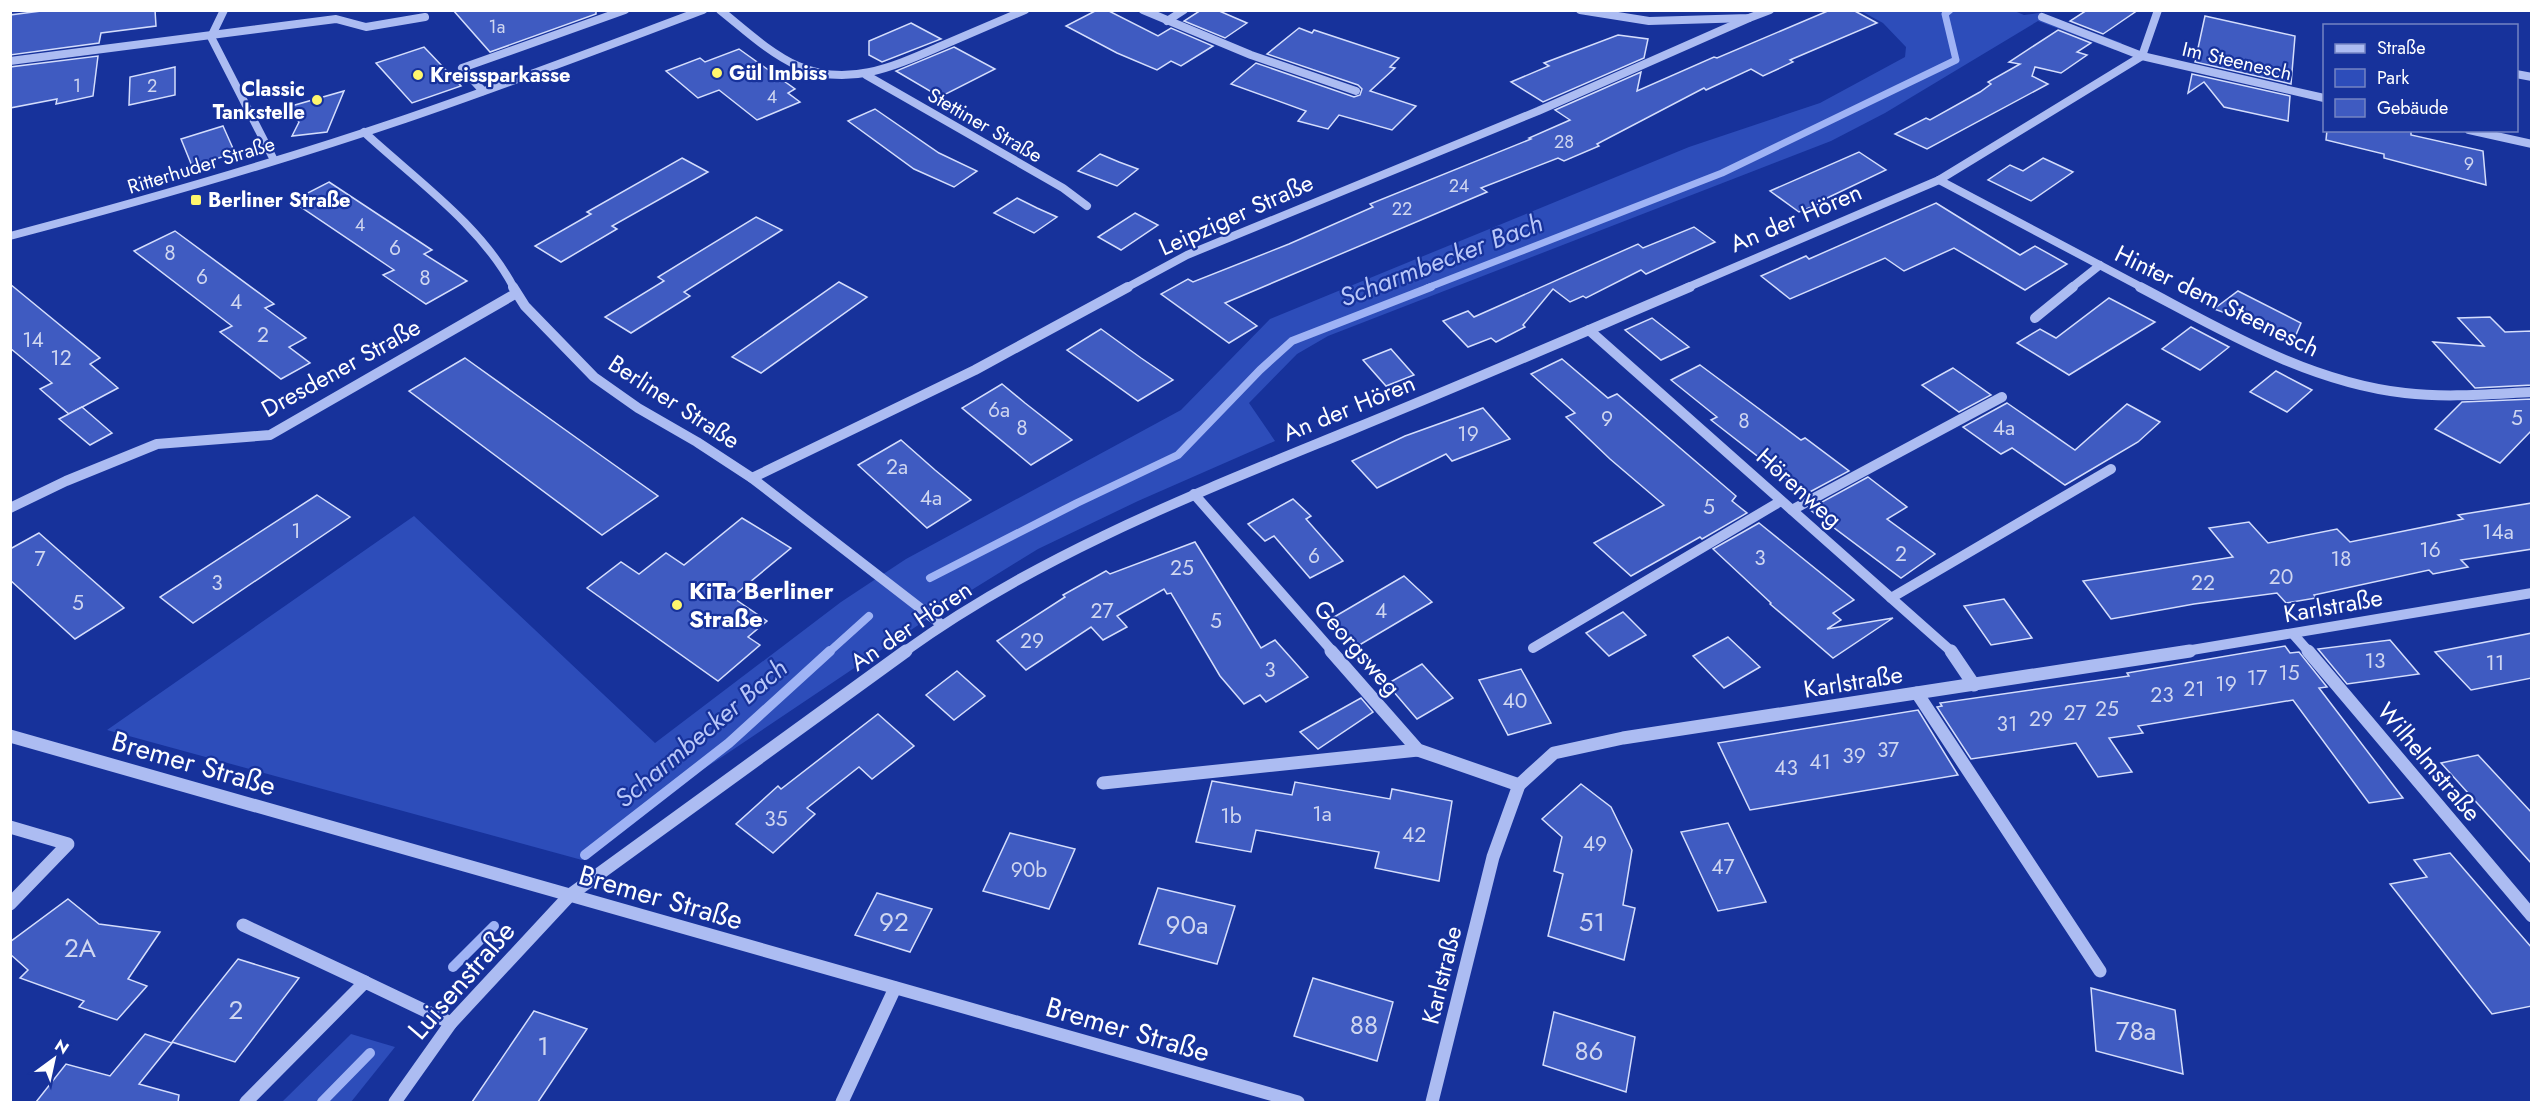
<svg xmlns="http://www.w3.org/2000/svg" width="2542" height="1113" font-family="Jost,sans-serif">
  <style>
    .green { fill: #2d4dba }
    .lines { fill: none; stroke-linecap: round; stroke-linejoin: round }
    .stream-far2 { stroke: #9fb3f5; stroke-width: 7 }
    .stream-far1 { stroke: #9fb3f5; stroke-width: 8 }
    .stream { stroke: #9fb3f5; stroke-width: 10 }
    .building { fill: #3f5bc1; stroke: #d4ddfc; stroke-width: 1.5 }
    .minor-far2 { stroke: #acbcf2; stroke-width: 8 }
    .minor-far1 { stroke: #acbcf2; stroke-width: 10 }
    .minor { stroke: #acbcf2; stroke-width: 13 }
    .poi-dot { fill: #fff66d; stroke: #17329b; stroke-width: 2 }
    .labels { text-anchor: middle; stroke-width: 4.5; stroke-linejoin: round; paint-order: stroke }
    .far-number-label { font-size: 18px; fill: #cfd6f0 }
    .far-street-label { font-size: 20px; fill: #fff; stroke: #17329b }
    .far-poi-label { font-size: 20px; font-weight: bold; fill: #fff; stroke: #17329b; text-anchor: start }
    .number-label { font-size: 21px; fill: #cfd6f0 }
    .street-label { font-size: 24px; fill: #fff; stroke: #17329b }
    .poi-label { font-size: 24px; font-weight: bold; fill: #fff; stroke: #17329b; text-anchor: start }
    .water-label { font-size: 26px; font-style: italic; fill: #b9c7f9; stroke: #17329b }
    .near-number-label { font-size: 26px; fill: #cfd6f0 }
    .near-street-label { font-size: 28px; fill: #fff; stroke: #17329b }
  </style>
  <rect width="100%" height="100%" fill="#17329b"/>
  <g class="green">
    <path d="M2012,10L2024,15L2039,13L2122,43L2115,50L2038,21L1885,113L1831,141L1328,336L1297,354L1249,403L1275,441L1138,501L1038,549L957,599L716,761L690,777L582,860L107,730L414,516L655,743L841,602L906,559L1181,410L1270,319L1689,147L1820,103L1905,57L1906,47L1883,23L1861,11Z"/>
    <path d="M351,1034L395,1047L351,1102H282Z"/>
  </g>
  <g class="lines">
    <path class="stream-far2" d="M1427,288L1722,173L1956,60L1945,14L1950,10"/>
    <g class="stream-far1">
      <path d="M930,578L1077,503L1178,455L1260,370L1292,341L1431,287"/>
      <path d="M829,652L869,616"/>
    </g>
    <g class="stream">
      <path d="M585,855L729,743L830,651"/>
      <path d="M453,967L494,926"/>
      <path d="M322,1102L370,1053"/>
    </g>
  </g>
  <g class="building">
    <path d="M49,10H155L156,26L101,33L99,43L10,55V15Z"/>
    <path d="M453,10H596V14L490,52Z"/>
    <path d="M1097,10H1107L1158,36L1171,28L1213,46L1181,66L1171,61L1157,70L1117,53L1066,26Z"/>
    <path d="M1201,10H1217L1247,23L1225,38L1184,21Z"/>
    <path d="M1830,10H1853L1877,23L1790,60L1793,62L1763,76L1751,69L1706,90L1704,88L1597,144L1599,146L1564,161L1558,158L1481,188L1487,192L1225,303L1257,326L1229,343L1161,294L1188,279L1193,282L1289,244L1373,207L1370,204L1531,139L1529,138L1570,120L1555,110L1641,72L1637,91L1714,57L1717,58Z"/>
    <path d="M2087,10H2138L2103,34L2070,21Z"/>
    <path d="M2205,16L2295,36L2291,84L2195,62Z"/>
    <path d="M911,23L941,39L882,62L869,55V41Z"/>
    <path d="M1299,28L1312,33L1314,30L1399,58L1390,67L1395,68L1370,91L1416,106L1392,130L1339,115L1328,129L1298,121L1306,111L1231,84L1256,63L1354,97L1360,95L1362,89L1358,85L1267,54Z"/>
    <path d="M2058,30L2091,43L2077,52L2087,55L2061,73L2035,67L2032,76L2048,84L1927,149L1895,134L1926,118L1930,120L1980,92L1991,84L1988,82L2020,64L2009,62Z"/>
    <path d="M1618,35L1648,39L1644,58L1543,102L1511,82L1549,66L1544,63Z"/>
    <path d="M424,47L461,86L412,103L376,63Z"/>
    <path d="M954,47L995,69L940,97L896,71Z"/>
    <path d="M739,49L795,89L788,93L800,102L757,120L719,90L698,98L666,71L700,58L705,62Z"/>
    <path d="M98,56L93,96L56,104L57,99L10,108V67Z"/>
    <path d="M175,67V95L129,105L130,77Z"/>
    <path d="M2192,74L2290,96L2288,121L2224,107L2204,82L2188,93Z"/>
    <path d="M344,91L327,132L292,136L299,122L288,107Z"/>
    <path d="M875,109L939,153L977,171L954,187L914,169L848,121Z"/>
    <path d="M223,126L235,153L192,166L181,139Z"/>
    <path d="M2327,130H2411V135L2483,151L2486,185L2384,158V154L2326,140Z"/>
    <path d="M1859,152L1886,170L1823,200L1826,201L1799,212L1770,191Z"/>
    <path d="M1100,154L1119,162L1138,169L1117,186L1078,171Z"/>
    <path d="M682,158L708,172L612,226L617,229L561,262L535,246L591,214L587,212Z"/>
    <path d="M2043,158L2073,172L2031,201L1988,180L2010,165L2023,171Z"/>
    <path d="M329,182L432,250L424,254L467,281L426,304L383,275L394,270L292,201Z"/>
    <path d="M1017,198L1037,208L1057,217L1034,233L994,213Z"/>
    <path d="M1936,203L2020,255L2035,246L2067,264L2025,290L1954,248L1904,271L1885,258L1790,299L1761,276L1806,256L1809,259Z"/>
    <path d="M1135,213L1158,225L1121,250L1098,237Z"/>
    <path d="M756,217L782,230L684,292L690,296L631,333L605,317L664,281L658,277Z"/>
    <path d="M1694,227L1715,242L1646,274L1641,270L1586,298L1583,296L1570,302L1553,289L1523,325L1525,327L1496,342L1491,338L1468,347L1443,321L1468,311L1474,317L1638,244L1643,248Z"/>
    <path d="M175,231L274,304L265,308L306,338L289,347L310,363L281,379L220,332L232,326L134,251Z"/>
    <path d="M839,282L867,297L761,373L732,357Z"/>
    <path d="M10,284L100,358L90,364L118,388L69,414L40,389L52,383L10,348Z"/>
    <path d="M2238,291L2301,323L2295,337L2214,309Z"/>
    <path d="M2109,298L2155,322L2069,375L2017,343L2040,329L2056,338Z"/>
    <path d="M2490,317L2505,332L2532,331V385L2475,388L2433,342L2484,346L2458,318Z"/>
    <path d="M1652,318L1689,347L1661,360L1625,330Z"/>
    <path d="M2191,327L2229,347L2200,370L2162,349Z"/>
    <path d="M1101,329L1141,358L1173,380L1138,401L1067,350Z"/>
    <path d="M1391,349L1414,375L1386,386L1363,360Z"/>
    <path d="M465,358L606,459L658,496L602,535L409,391Z"/>
    <path d="M1562,359L1608,398L1617,394L1736,496L1732,501L1747,513L1702,539L1700,537L1631,576L1594,543L1664,505L1610,459L1566,417L1575,413L1531,374Z"/>
    <path d="M1700,365L1801,440L1805,438L1849,471L1806,494L1711,420L1717,417L1671,380Z"/>
    <path d="M1953,368L1991,395L1959,412L1922,385Z"/>
    <path d="M2276,371L2312,390L2287,412L2250,392Z"/>
    <path d="M1002,384L1025,403L1072,440L1031,465L962,408Z"/>
    <path d="M2532,399V430L2500,463L2435,429L2462,402Z"/>
    <path d="M2007,403L2075,450L2127,404L2160,422L2138,442L2065,485L2012,448L2001,454L1963,427Z"/>
    <path d="M82,407L112,433L90,445L59,419Z"/>
    <path d="M1483,408L1510,439L1452,461L1446,454L1377,488L1352,461L1405,436Z"/>
    <path d="M901,440L935,470L971,500L927,528L858,465Z"/>
    <path d="M1868,477L1907,507L1887,519L1935,554L1901,578L1809,509Z"/>
    <path d="M317,495L350,517L193,623L160,597Z"/>
    <path d="M1293,499L1311,516L1306,519L1343,561L1310,578L1274,536L1265,541L1248,524Z"/>
    <path d="M2532,503V549L2461,560L2468,567L2433,574L2429,570L2314,595L2316,598L2286,603L2277,593L2194,604L2111,619L2083,581L2233,557L2209,528L2249,522L2268,543L2337,529L2350,542L2463,519L2458,515Z"/>
    <path d="M742,518L791,548L732,597L767,621L748,637L760,645L718,681L587,588L621,562L639,574L666,553L684,565Z"/>
    <path d="M1759,523L1854,600L1833,613L1841,620L1827,629L1893,618L1833,658L1770,604L1771,603L1713,549Z"/>
    <path d="M39,533L81,570L124,608L75,639L10,580V549Z"/>
    <path d="M1195,542L1261,648L1275,640L1308,677L1266,702L1260,695L1244,704L1220,676L1171,593L1167,594L1164,589L1117,616L1127,627L1103,640L1091,627L1026,670L997,641L1065,597L1063,595L1106,571L1110,574Z"/>
    <path d="M1404,576L1432,602L1356,647L1329,620Z"/>
    <path d="M2004,599L2032,638L1991,645L1964,606Z"/>
    <path d="M1623,612L1646,635L1609,656L1586,633Z"/>
    <path d="M2532,633V678L2471,690L2435,652Z"/>
    <path d="M1728,637L1760,667L1724,688L1693,656Z"/>
    <path d="M2390,640L2419,674L2347,684L2318,649Z"/>
    <path d="M2285,646L2290,653L2299,652L2327,687L2319,688L2403,798L2369,803L2293,700L2138,726L2143,733L2109,738L2132,772L2098,777L2076,743L1971,759L1937,707L1942,706L1940,703L2129,676L2127,673Z"/>
    <path d="M1422,664L1453,698L1417,719L1387,684Z"/>
    <path d="M1521,669L1551,723L1508,735L1479,680Z"/>
    <path d="M957,671L985,696L954,720L926,695Z"/>
    <path d="M1361,698L1373,712L1318,749L1300,732Z"/>
    <path d="M1918,710L1958,775L1750,810L1718,743Z"/>
    <path d="M878,714L914,746L872,779L859,767L807,808L815,814L773,853L736,824L778,786L781,789Z"/>
    <path d="M2478,755L2532,813V864L2441,763Z"/>
    <path d="M1212,781L1292,795L1295,782L1390,799L1392,789L1452,801L1439,881L1375,868L1379,852L1256,830L1251,852L1196,842Z"/>
    <path d="M1581,784L1611,807L1632,850L1623,905L1635,908L1624,960L1548,936L1563,874L1554,871L1562,837L1542,819Z"/>
    <path d="M1728,823L1766,902L1718,911L1681,832Z"/>
    <path d="M1010,833L1075,849L1049,909L983,891Z"/>
    <path d="M2450,853L2532,948V1006L2492,1014L2390,884L2427,877L2414,860Z"/>
    <path d="M1158,888L1235,906L1217,964L1139,944Z"/>
    <path d="M877,893L932,909L910,952L855,935Z"/>
    <path d="M68,899L99,924L160,932L128,979L147,986L117,1020L79,1007L84,1001L20,978L28,970L10,954V942Z"/>
    <path d="M238,959L299,978L235,1062L172,1042Z"/>
    <path d="M1313,978L1393,1002L1377,1061L1294,1036Z"/>
    <path d="M2091,988L2175,1010L2183,1074L2096,1051Z"/>
    <path d="M534,1011L587,1029L538,1102H472Z"/>
    <path d="M1554,1012L1635,1037L1626,1092L1543,1065Z"/>
    <path d="M145,1034L172,1043L139,1084L179,1095L178,1102H36L66,1064L110,1076Z"/>
  </g>
  <g class="lines">
    <g class="minor-far2">
      <path d="M224,10L211,37L274,160"/>
      <path d="M720,10C744,29 769,53 798,66C848,88 895,66 941,46C969,34 997,22 1025,10"/>
      <path d="M1143,10L1251,55L1356,91"/>
      <path d="M1580,10L1649,21L1749,18L1770,10"/>
      <path d="M2042,17L2142,56L2324,98"/>
      <path d="M1167,21L1184,10"/>
      <path d="M10,61L336,19L366,27L425,17"/>
      <path d="M2516,74L2532,77"/>
      <path d="M866,75L1063,188L1087,206"/>
      <path d="M483,91L462,68L625,10"/>
      <path d="M2469,130L2532,144"/>
      <path d="M364,132C416,180 481,225 514,288"/>
      <path d="M1939,180L2143,288"/>
      <path d="M10,236C143,201 275,163 405,119C505,85 604,47 703,10"/>
      <path d="M1126,288L1187,255L1538,111L1749,18"/>
      <path d="M1686,288L1939,180L2142,56L2158,10"/>
      <path d="M2071,288L2100,265"/>
    </g>
    <g class="minor-far1">
      <path d="M513,287L525,306L594,377L638,408L697,442L752,478L942,625"/>
      <path d="M2140,287C2224,331 2308,382 2405,393C2447,398 2490,394 2532,392"/>
      <path d="M2035,318L2073,287"/>
      <path d="M1589,330L1952,652"/>
      <path d="M752,478L975,370L1128,287"/>
      <path d="M1194,494L1333,652"/>
      <path d="M10,508L66,481L157,444L270,435L515,294"/>
      <path d="M1792,510L2002,397"/>
      <path d="M1891,598L2111,469"/>
      <path d="M2294,635L2309,652"/>
      <path d="M1533,648L1781,501"/>
      <path d="M904,652C1039,554 1197,493 1351,430C1464,384 1577,335 1690,287"/>
      <path d="M2180,652L2532,593"/>
    </g>
    <g class="minor">
      <path d="M1331,651L1418,750L1519,785"/>
      <path d="M1951,651L1974,685"/>
      <path d="M2308,651L2532,916"/>
      <path d="M1917,693L2100,971"/>
      <path d="M10,736L1298,1102"/>
      <path d="M1103,783L1418,750"/>
      <path d="M10,827L68,844L10,904"/>
      <path d="M243,925L365,982"/>
      <path d="M246,1102L365,982L451,1023"/>
      <path d="M395,1102L451,1023L570,895L906,651"/>
      <path d="M842,1102L895,988"/>
      <path d="M1432,1102L1493,857L1519,785L1554,753L1623,738L2190,651"/>
    </g>
  </g>
  <g class="poi-dot">
    <circle cx="717" cy="73" r="6"/>
    <circle cx="418" cy="75" r="6"/>
    <circle cx="317" cy="100" r="6"/>
    <rect x="190" y="194" width="12" height="12" rx="3"/>
    <circle cx="677" cy="605" r="6"/>
  </g>
  <g class="labels">
    <g class="far-number-label">
      <text x="497" y="33">1a</text>
      <text x="77" y="92">1</text>
      <text x="152" y="92">2</text>
      <text x="772" y="103">4</text>
      <text x="1564" y="148">28</text>
      <text x="2469" y="170">9</text>
      <text x="1459" y="192">24</text>
      <text x="1402" y="215">22</text>
      <text x="360" y="231">4</text>
    </g>
    <g class="far-street-label">
      <text transform="translate(2237 61) rotate(13)" y="7">Im Steenesch</text>
      <text transform="translate(985 125) rotate(30)" y="7">Stettiner Straße</text>
      <text transform="translate(201 165) rotate(-17)" y="7">Ritterhuder Straße</text>
    </g>
    <g class="far-poi-label">
      <text x="729" y="80">Gül Imbiss</text>
      <text x="430" y="82">Kreissparkasse</text>
      <text x="305" y="96" text-anchor="end">Classic<tspan x="305" dy="23">Tankstelle</tspan></text>
      <text x="208" y="207">Berliner Straße</text>
    </g>
    <g class="number-label">
      <text x="395" y="255">6</text>
      <text x="170" y="260">8</text>
      <text x="202" y="284">6</text>
      <text x="425" y="285">8</text>
      <text x="236" y="309">4</text>
      <text x="263" y="342">2</text>
      <text x="33" y="347">14</text>
      <text x="61" y="365">12</text>
      <text x="999" y="417">6a</text>
      <text x="2517" y="425">5</text>
      <text x="1607" y="426">9</text>
      <text x="1744" y="428">8</text>
      <text x="1022" y="435">8</text>
      <text x="2004" y="435">4a</text>
      <text x="1468" y="441">19</text>
      <text x="897" y="474">2a</text>
      <text x="931" y="505">4a</text>
      <text x="1709" y="514">5</text>
      <text x="296" y="538">1</text>
      <text x="2498" y="539">14a</text>
      <text x="2430" y="557">16</text>
      <text x="1901" y="561">2</text>
      <text x="1314" y="563">6</text>
      <text x="1760" y="565">3</text>
      <text x="40" y="566">7</text>
      <text x="2341" y="566">18</text>
      <text x="1182" y="575">25</text>
      <text x="2281" y="584">20</text>
      <text x="217" y="590">3</text>
      <text x="2203" y="590">22</text>
      <text x="78" y="610">5</text>
      <text x="1102" y="618">27</text>
      <text x="1381" y="618">4</text>
      <text x="1216" y="628">5</text>
      <text x="1032" y="648">29</text>
      <text x="2375" y="668">13</text>
      <text x="2495" y="670">11</text>
      <text x="1270" y="677">3</text>
      <text x="2289" y="680">15</text>
      <text x="2257" y="685">17</text>
      <text x="2226" y="691">19</text>
      <text x="2194" y="696">21</text>
      <text x="2162" y="702">23</text>
      <text x="1515" y="708">40</text>
      <text x="2107" y="716">25</text>
      <text x="2075" y="720">27</text>
      <text x="2041" y="726">29</text>
      <text x="2007" y="731">31</text>
      <text x="1888" y="757">37</text>
      <text x="1854" y="763">39</text>
      <text x="1820" y="769">41</text>
      <text x="1786" y="775">43</text>
      <text x="1322" y="821">1a</text>
      <text x="1231" y="823">1b</text>
      <text x="776" y="826">35</text>
      <text x="1414" y="842">42</text>
      <text x="1595" y="851">49</text>
      <text x="1723" y="874">47</text>
      <text x="1029" y="877">90b</text>
    </g>
    <g class="street-label">
      <text transform="translate(1236 215) rotate(-24)" y="8">Leipziger Straße</text>
      <text transform="translate(1796 218) rotate(-23)" y="8">An der Hören</text>
      <text transform="translate(2217 301) rotate(26)" y="8">Hinter dem Steenesch</text>
      <text transform="translate(341 368) rotate(-29)" y="8">Dresdener Straße</text>
      <text transform="translate(674 402) rotate(33)" y="8">Berliner Straße</text>
      <text transform="translate(1349 408) rotate(-22)" y="8">An der Hören</text>
      <text transform="translate(1799 488) rotate(42)" y="8">Hörenweg</text>
      <text transform="translate(2333 606) rotate(-10)" y="8">Karlstraße</text>
      <text transform="translate(911 626) rotate(-34)" y="8">An der Hören</text>
      <text transform="translate(1357 648) rotate(49)" y="8">Georgsweg</text>
      <text transform="translate(1853 682) rotate(-9)" y="8">Karlstraße</text>
      <text transform="translate(2429 762) rotate(50)" y="8">Wilhelmstraße</text>
      <text transform="translate(1442 975) rotate(-76)" y="8">Karlstraße</text>
    </g>
    <g class="poi-label">
      <text x="689" y="599">KiTa Berliner<tspan x="689" dy="28">Straße</tspan></text>
    </g>
    <g class="water-label">
      <text transform="translate(1441 260) rotate(-21)" y="9">Scharmbecker Bach</text>
      <text transform="translate(701 733) rotate(-40)" y="9">Scharmbecker Bach</text>
    </g>
    <g class="near-number-label">
      <text x="894" y="931">92</text>
      <text x="1592" y="931">51</text>
      <text x="1187" y="934">90a</text>
      <text x="80" y="957">2A</text>
      <text x="236" y="1019">2</text>
      <text x="1364" y="1034">88</text>
      <text x="2136" y="1040">78a</text>
      <text x="543" y="1055">1</text>
      <text x="1589" y="1060">86</text>
    </g>
    <g class="near-street-label">
      <text transform="translate(194 763) rotate(16)" y="10">Bremer Straße</text>
      <text transform="translate(661 897) rotate(16)" y="10">Bremer Straße</text>
      <text transform="translate(461 980) rotate(-49)" y="10">Luisenstraße</text>
      <text transform="translate(1128 1029) rotate(16)" y="10">Bremer Straße</text>
    </g>
  </g>
  <rect width="2542" height="1113" fill="none" stroke="#ffffff" stroke-width="24"/>
  <rect x="2323" y="24" width="195" height="108" fill="#17329b" stroke="#7484c3" stroke-width="1.5"/>
  <rect x="2335" y="44" width="30" height="9" fill="#acbcf2" stroke="#7484c3" stroke-width="1.5"/>
  <text x="2377" y="54" font-size="18" fill="#ffffff">Straße</text>
  <rect x="2335" y="69" width="30" height="18" fill="#2d4dba" stroke="#7484c3" stroke-width="1.5"/>
  <text x="2377" y="84" font-size="18" fill="#ffffff">Park</text>
  <rect x="2335" y="99" width="30" height="18" fill="#3f5bc1" stroke="#7484c3" stroke-width="1.5"/>
  <text x="2377" y="114" font-size="18" fill="#ffffff">Gebäude</text>
  <g transform="translate(54 1059) rotate(33)" stroke="#17329b" stroke-width="4.5" paint-order="stroke">
  <path d="M0-4.5L10 22L0 15L-10 22Z" fill="#ffffff"/>
  <text y="-9" font-size="16" font-weight="bold" text-anchor="middle" fill="#ffffff">N</text>
  </g>
</svg>
